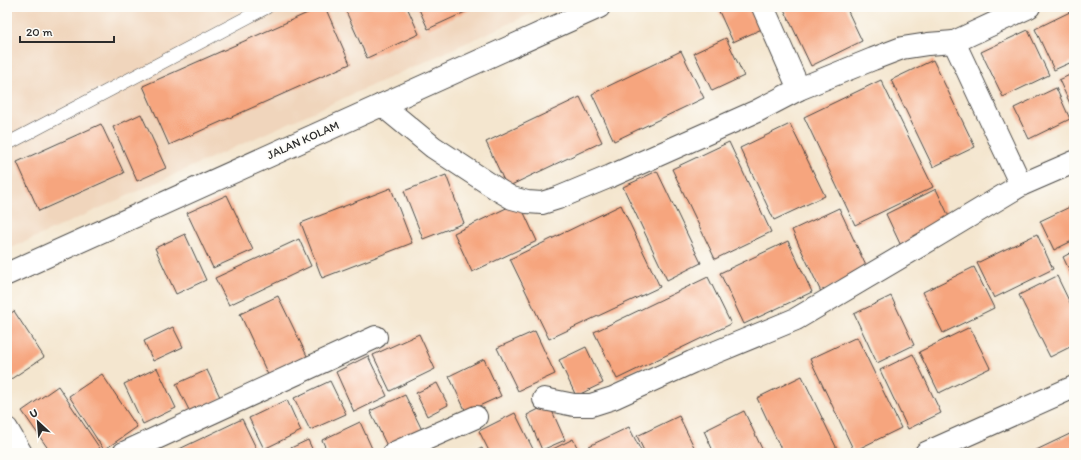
<svg xmlns="http://www.w3.org/2000/svg" width="1081" height="460" font-family="Itim,sans-serif">
  <style>
    .built { fill: #f0d5bc }
    .building { fill: #f6a57e }
    .lines { fill: none; stroke-linecap: round; stroke-linejoin: round }
    .service-casing { stroke: #494744; stroke-width: 14 }
    .minor-casing { stroke: #494744; stroke-width: 24 }
    .service { stroke: #fff; stroke-width: 13 }
    .minor { stroke: #fff; stroke-width: 22 }
    .labels { text-anchor: middle; stroke-width: 3.5; stroke-linejoin: round; paint-order: stroke }
    .street-label { font-size: 12px; fill: #2b2b2b; stroke: #fdfcf7 }
  </style>
  <rect width="100%" height="100%" fill="#fdfcf7"/>
  <filter id="ink" filterUnits="userSpaceOnUse"><feTurbulence type="fractalNoise" baseFrequency=".025" numOctaves="2"/><feDisplacementMap in="SourceGraphic" scale="8" xChannelSelector="R" yChannelSelector="G"/><feConvolveMatrix kernelMatrix="1 2 1 2 8 2 1 2 1" color-interpolation-filters="sRGB"/></filter>
  <filter id="wash" filterUnits="userSpaceOnUse"><feTurbulence type="fractalNoise" baseFrequency=".012" numOctaves="4" result="noise"/><feDisplacementMap in="SourceGraphic" scale="16" xChannelSelector="R" yChannelSelector="G"/><feGaussianBlur stdDeviation="0.9" result="paint"/><feColorMatrix in="noise" values="0 0 0 0 0 0 0 0 0 0 0 0 0 0 0 0 0 1.4 0 .05"/><feComposite in="paint" operator="in"/></filter>
  <g filter="url(#wash)">
    <rect width="100%" height="100%" fill="#f4e6cf"/>
    <path class="built" d="M7,7H546L7,250Z"/>
    <g id="blocks">
      <g class="building">
        <path d="M321,7H325L350,64L169,145L143,86Z"/>
        <path d="M344,7H407L419,34L367,58Z"/>
        <path d="M418,7H476L428,29Z"/>
        <path d="M717,7H754L764,28L733,42Z"/>
        <path d="M783,7H846L862,41L811,66Z"/>
        <path d="M1074,10V61L1054,70L1035,29Z"/>
        <path d="M1028,30L1049,75L1003,97L981,52Z"/>
        <path d="M726,38L744,76L712,91L694,53Z"/>
        <path d="M681,51L704,98L614,141L592,94Z"/>
        <path d="M933,60L975,147L933,167L891,80Z"/>
        <path d="M1074,73V112L1059,80Z"/>
        <path d="M881,80L933,187L855,225L804,117Z"/>
        <path d="M1056,88L1070,119L1029,139L1014,108Z"/>
        <path d="M580,97L602,142L507,187L486,142Z"/>
        <path d="M141,114L166,168L137,181L113,127Z"/>
        <path d="M101,124L124,173L39,211L17,162Z"/>
        <path d="M790,124L825,196L774,220L740,148Z"/>
        <path d="M729,142L771,232L715,259L672,169Z"/>
        <path d="M657,171L701,263L667,280L623,187Z"/>
        <path d="M446,175L464,223L423,239L404,191Z"/>
        <path d="M391,188L412,243L322,278L301,223Z"/>
        <path d="M936,189L952,223L902,248L886,214Z"/>
        <path d="M227,195L253,250L213,268L187,213Z"/>
        <path d="M519,202L537,241L472,272L454,233Z"/>
        <path d="M621,205L660,287L549,339L510,259Z"/>
        <path d="M1074,205V240L1054,250L1040,221Z"/>
        <path d="M839,208L868,270L821,292L792,230Z"/>
        <path d="M185,234L206,280L176,294L155,248Z"/>
        <path d="M1037,234L1053,269L994,298L977,263Z"/>
        <path d="M299,239L311,266L229,305L215,278Z"/>
        <path d="M788,241L812,292L744,324L720,273Z"/>
        <path d="M1074,251V280L1063,257Z"/>
        <path d="M974,267L994,308L943,333L923,292Z"/>
        <path d="M1057,276L1074,311V345L1050,357L1019,295Z"/>
        <path d="M708,277L731,324L617,379L594,332Z"/>
        <path d="M278,296L308,358L269,377L240,314Z"/>
        <path d="M891,296L914,345L877,363L854,314Z"/>
        <path d="M14,311L44,357L11,379L7,373V316Z"/>
        <path d="M173,327L183,347L153,361L144,341Z"/>
        <path d="M970,327L990,368L939,393L919,352Z"/>
        <path d="M535,331L555,374L518,391L497,348Z"/>
        <path d="M419,334L435,369L390,391L373,355Z"/>
        <path d="M857,337L901,428L854,451L810,359Z"/>
        <path d="M586,347L603,383L576,396L559,360Z"/>
        <path d="M913,354L941,413L908,429L880,370Z"/>
        <path d="M368,356L387,396L354,412L336,372Z"/>
        <path d="M484,359L501,396L466,412L449,376Z"/>
        <path d="M157,368L176,408L143,424L124,384Z"/>
        <path d="M207,370L221,399L191,414L176,384Z"/>
        <path d="M102,374L137,427L104,450L69,396Z"/>
        <path d="M802,376L839,453H783L757,398Z"/>
        <path d="M330,381L346,414L310,430L294,398Z"/>
        <path d="M437,383L448,405L427,416L416,393Z"/>
        <path d="M58,386L103,453H51L22,411Z"/>
        <path d="M405,395L424,434L389,450L370,411Z"/>
        <path d="M287,400L301,431L264,449L249,418Z"/>
        <path d="M549,404L565,440L542,450L527,415Z"/>
        <path d="M744,411L764,453H714L704,431Z"/>
        <path d="M515,413L535,453H490L479,431Z"/>
        <path d="M679,416L697,453H645L637,436Z"/>
        <path d="M242,419L258,452L256,453H171Z"/>
        <path d="M360,422L374,453H328L322,440Z"/>
        <path d="M629,427L642,453H592L589,446Z"/>
        <path d="M1074,432V453H1030Z"/>
        <path d="M573,439L580,453H545Z"/>
        <path d="M308,440L314,453H280Z"/>
        <path d="M482,448L484,453H472Z"/>
      </g>
    </g>
  </g>
  <g filter="url(#ink)">
    <use href="#blocks" fill-opacity="0" stroke="#494744" stroke-width="1"/>
    <g class="lines">
      <g class="service-casing">
        <path id="service" d="M7,144L267,7"/>
      </g>
      <g class="minor-casing">
        <g id="minor">
          <path d="M763,7L799,89"/>
          <path d="M954,42L1021,185"/>
          <path d="M382,105L433,147L500,191L512,198L527,202L542,203L558,198L611,176L757,111L799,89L873,59L902,48L928,44L954,42L1029,7"/>
          <path d="M7,274L599,7"/>
          <path d="M544,399L574,405H591L613,398L692,362L796,319L938,235L1021,185L1074,162"/>
          <path d="M7,429L21,453"/>
          <path d="M124,453L376,337"/>
          <path d="M394,453L476,417"/>
          <path d="M926,453L1074,387"/>
        </g>
      </g>
      <use href="#service" class="service"/>
      <use href="#minor" class="minor"/>
    </g>
  </g>
  <g class="labels">
    <g class="street-label">
      <text transform="translate(303 140) rotate(-24)" y="4">JALAN KOLAM</text>
    </g>
  </g>
  <rect width="1081" height="460" fill="none" stroke="#fdfcf7" stroke-width="24"/>
  <g transform="translate(38 422) rotate(334)" stroke="#fdfcf7" stroke-width="3" paint-order="stroke">
  <path d="M0-3L7 15L0 10L-7 15Z" fill="#2b2b2b"/>
  <text y="-6" font-size="11" font-weight="bold" text-anchor="middle" fill="#2b2b2b">U</text>
  </g>
  <path d="M20 36v6h94v-6" fill="none" stroke="#2b2b2b" stroke-width="2"/>
  <text x="26" y="36" font-size="12" fill="#2b2b2b" stroke="#fdfcf7" stroke-width="3" paint-order="stroke">20 m</text>
</svg>
